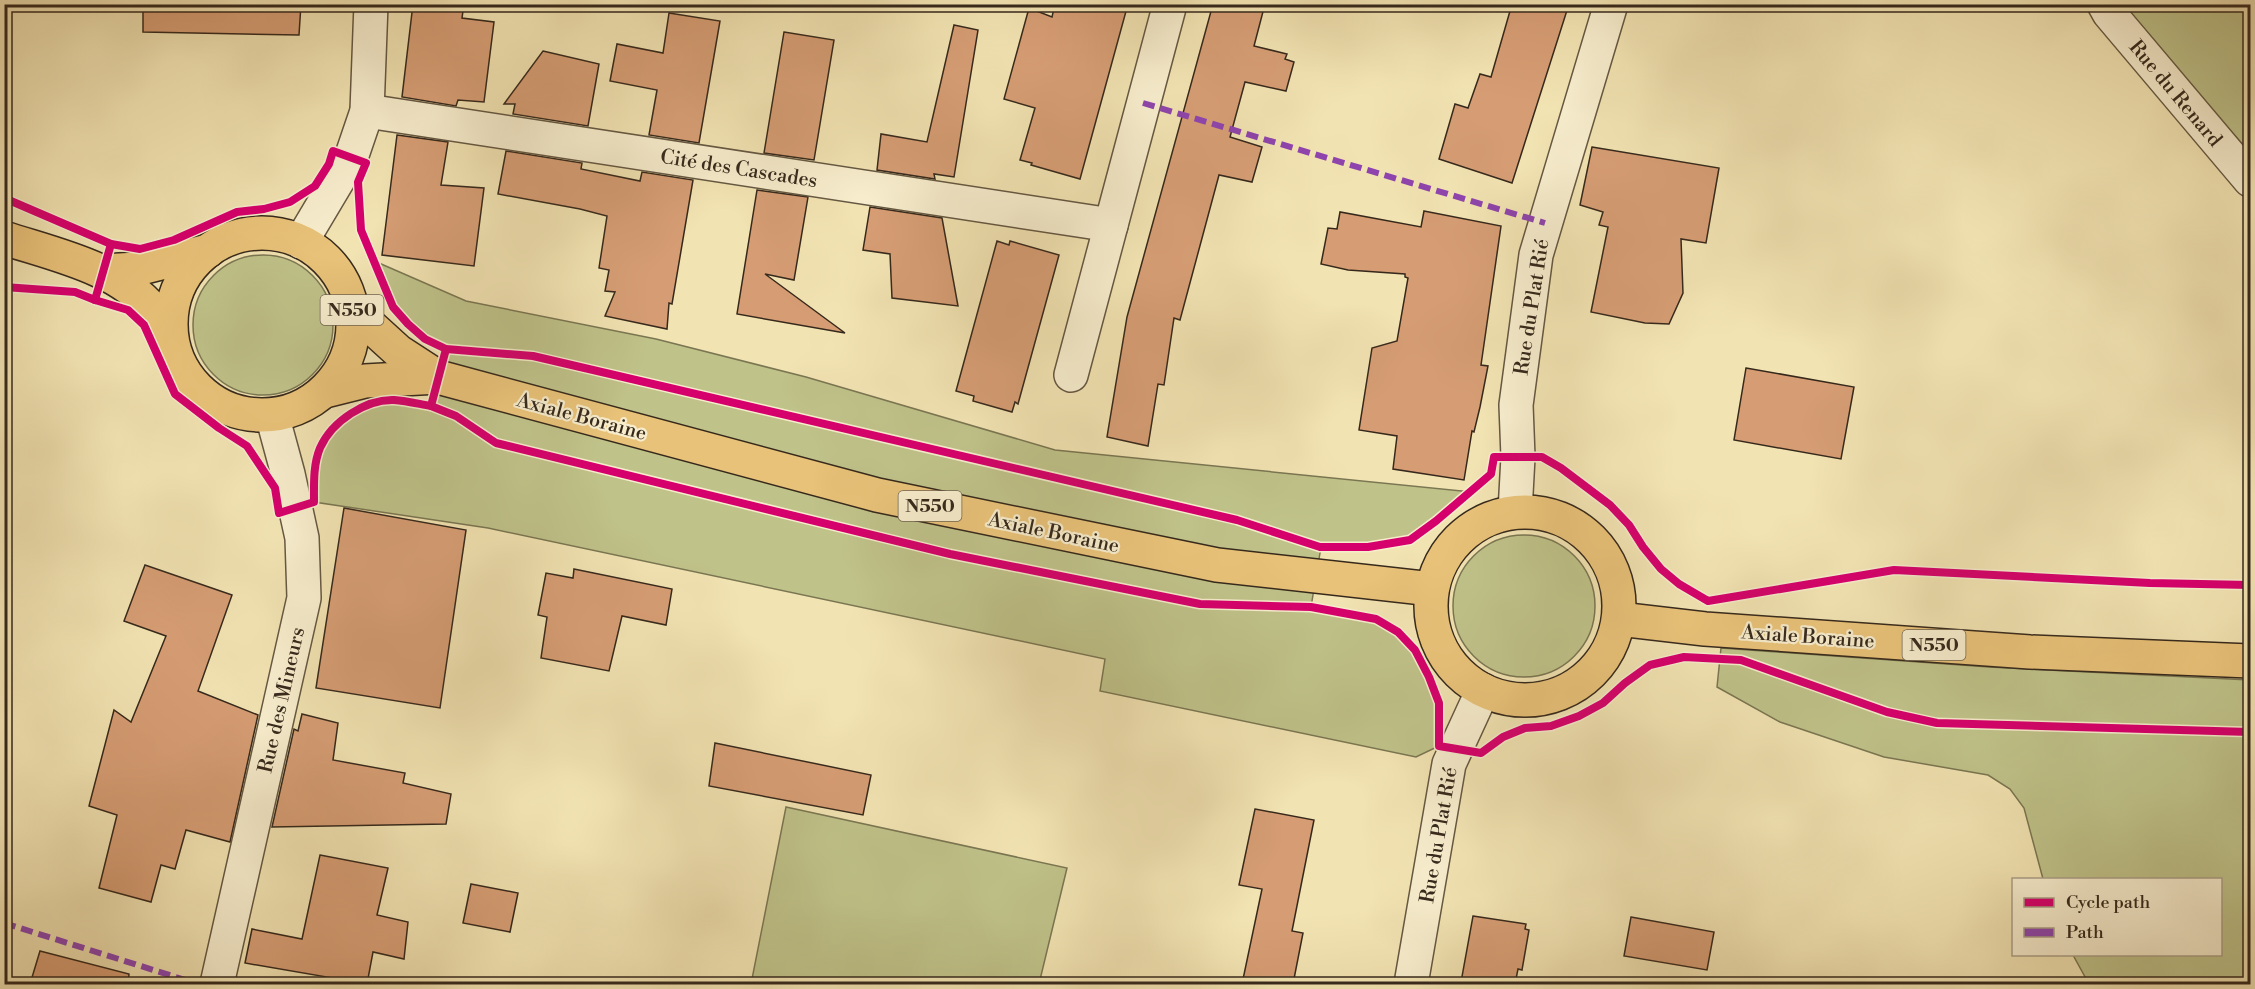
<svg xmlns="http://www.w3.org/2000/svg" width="2255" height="989" font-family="'Libre Bodoni',serif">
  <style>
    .green { fill: #bfc289; stroke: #7a7652; stroke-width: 1.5 }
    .building { fill: #d69d74; stroke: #36291c; stroke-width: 1.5 }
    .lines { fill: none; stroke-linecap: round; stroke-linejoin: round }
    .minor-casing { stroke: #655842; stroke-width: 36 }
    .primary-casing { stroke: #36291c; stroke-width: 36 }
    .minor { stroke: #f7edcd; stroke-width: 33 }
    .primary { stroke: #e9c279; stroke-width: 33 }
    .quiet { stroke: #8e44ad; stroke-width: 6; stroke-dasharray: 12 6; stroke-linecap: butt }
    .cycleway-casing { stroke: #f7edcd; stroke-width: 11 }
    .cycleway { stroke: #d6006c; stroke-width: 8 }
    .labels { text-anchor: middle; stroke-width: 4.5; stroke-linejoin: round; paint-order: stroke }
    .shield { fill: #f7edcd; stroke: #706451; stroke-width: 1.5 }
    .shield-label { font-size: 18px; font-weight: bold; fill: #36291c }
    .street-label { font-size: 20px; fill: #36291c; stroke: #f7edcd }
  </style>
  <rect width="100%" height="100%" fill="#f2e3b2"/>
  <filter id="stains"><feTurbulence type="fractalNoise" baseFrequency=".00333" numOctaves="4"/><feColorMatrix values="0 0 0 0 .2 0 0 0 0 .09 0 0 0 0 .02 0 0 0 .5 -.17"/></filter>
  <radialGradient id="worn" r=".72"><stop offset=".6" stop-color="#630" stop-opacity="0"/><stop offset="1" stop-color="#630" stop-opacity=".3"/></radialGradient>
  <g class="green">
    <path d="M2119,5H2250V153Z"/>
    <circle cx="263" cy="325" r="70"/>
    <path d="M372,260L466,301L656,339L806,377L1055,450L1472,492L1410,540L1368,547H1321L1311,607C1332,610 1355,612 1375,619C1405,629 1435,673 1439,704C1441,718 1439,733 1439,746L1416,757L1100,691L1105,659L488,528L314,502C314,484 313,465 320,448C332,421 366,399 394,400C406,401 419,404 431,406L446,349C427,338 408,327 394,308C386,297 379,273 372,260Z"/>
    <circle cx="1524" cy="606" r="71"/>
    <path d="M1721,648L1989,667L2250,680V984H2089L2073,955L2220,954V880L2043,879L2024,808L2010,789L1988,775L1884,757L1780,722L1717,687Z"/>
    <path d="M786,807L1067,868L1039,984H751Z"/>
  </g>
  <g class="building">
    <path d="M143,4H301L299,35L143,32Z"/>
    <path d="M413,4H464L462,18L494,22L484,102L458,100L456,106L402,97Z"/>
    <path d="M1055,4H1128L1080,179L1031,165L1032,163L1020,160L1035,108L1004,99L1029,8L1052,17Z"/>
    <path d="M1213,4H1265L1254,46L1287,54L1285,59L1294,62L1286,91L1245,82L1230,137L1262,147L1252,182L1219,175L1180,320L1174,318L1164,385L1158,384L1148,446L1107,437L1127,317Z"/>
    <path d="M1512,4H1569L1512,183L1439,159L1455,104L1468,108L1480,74L1491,77Z"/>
    <path d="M669,13L720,21L699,143L649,135L657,90L610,81L617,44L663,53Z"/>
    <path d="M954,25L978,30L954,177L934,174L935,179L877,170L881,134L927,142Z"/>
    <path d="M784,32L834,40L814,160L764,153Z"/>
    <path d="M543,51L599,64L588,126L513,114L515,104H504Z"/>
    <path d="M397,135L448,142L441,185L484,188L474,266L382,255Z"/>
    <path d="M1592,147L1719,168L1706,243L1681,239L1683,293L1669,324L1645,323L1591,312L1608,227L1599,225L1603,212L1580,205Z"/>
    <path d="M506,151L582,163L581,169L640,181L642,172L693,180L672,304L669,303L667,329L605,316L615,292L605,291L609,270L599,268L607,216L580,209L498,194Z"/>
    <path d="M757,190L808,197L794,280L765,274L845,333L737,314Z"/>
    <path d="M870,207L942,218L958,306L892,298L890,254L863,250Z"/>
    <path d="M1424,211L1501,226L1481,365L1488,366L1480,407L1474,432L1472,431L1464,480L1393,469L1397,436L1359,430L1372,348L1397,341L1408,278L1405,277V274L1348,270L1321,264L1328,228L1337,229L1340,212L1421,227Z"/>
    <path d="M997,241L1009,245L1010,241L1059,255L1018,404L1015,402L1012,412L973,401L974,396L956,391Z"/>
    <path d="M1746,368L1854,387L1841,459L1734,440Z"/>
    <path d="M344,508L466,530L440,708L316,688Z"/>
    <path d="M145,565L232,595L198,691L258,715L230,842L186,830L175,869L161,865L151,902L99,888L117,815L89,806L114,710L131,722L166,636L124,621Z"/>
    <path d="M574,569L672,589L666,625L622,616L609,671L541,658L547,617L538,615L546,573L573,578Z"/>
    <path d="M302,714L338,723L333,760L405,773L403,783L451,794L446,824L272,827L294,729L298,731Z"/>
    <path d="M715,743L871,775L863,815L709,786Z"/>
    <path d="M1255,809L1314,820L1292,931L1303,933L1293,984H1242L1262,889L1239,885Z"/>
    <path d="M320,855L388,868L377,915L408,922L404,959L373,952L367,984L245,963L252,929L302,939Z"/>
    <path d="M471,884L518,893L510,932L463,923Z"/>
    <path d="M1473,916L1526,924L1525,929L1529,930L1522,970L1518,969L1515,984H1477L1461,982Z"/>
    <path d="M1631,917L1714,932L1707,970L1624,956Z"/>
    <path d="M40,951L129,974L128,984H30Z"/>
  </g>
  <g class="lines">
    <g class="minor-casing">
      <g id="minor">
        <path d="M2104,4L2109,13L2250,180"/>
        <path d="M367,111L1111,225L1170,4"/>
        <path d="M301,242L351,158L367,111L371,4"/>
        <path d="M1071,375L1111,225"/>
        <path d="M1515,512L1518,457L1516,405L1536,255L1611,4"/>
        <path d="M217,984L304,598L302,538L288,474L272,415"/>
        <path d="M1411,984L1449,764L1483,690"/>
      </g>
    </g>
    <g class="primary-casing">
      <g id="primary">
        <circle cx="262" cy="324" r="91"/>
        <path d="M4,238C56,255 117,267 153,310C160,318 165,328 171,337"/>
        <path d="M103,271L137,269L208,251"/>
        <path d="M353,310L398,351L438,377"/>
        <path d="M325,391L365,381L438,377L877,495L1217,565L1432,589"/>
        <circle cx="1525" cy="606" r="94"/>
        <path d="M1619,619L1705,629L2030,652L2250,661"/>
      </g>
    </g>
    <use href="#minor" class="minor"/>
    <use href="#primary" class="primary"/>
    <g class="quiet">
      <path d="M1143,103L1545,223"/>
      <path d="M4,923L198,984"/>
    </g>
    <g class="cycleway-casing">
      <g id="cycleway">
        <path d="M4,198L111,244L140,249L174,240L237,212L264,209L290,202L315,186L329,164L333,151L366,163L358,182L361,230L393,307L408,324L425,339L446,349L533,356L1237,520L1320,547H1368L1410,540L1436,521L1491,474L1494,457H1542L1561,468L1610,505L1629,525L1643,547L1661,569L1679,584L1708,601L1894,570L2150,583L2250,585"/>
        <path d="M4,287L75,292L95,300L111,244"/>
        <path d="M95,300L128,310L144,325L175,394L219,428L247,446L275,488L279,513L314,502C314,484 313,465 320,448C332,421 366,399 394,400C407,401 419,404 431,406"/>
        <path d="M446,349L431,406L456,416L496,443L950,554L1200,604L1311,607L1376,619L1398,632L1415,650L1429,677L1439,703V746L1481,753L1503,737L1525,728L1551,726L1579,716L1603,703L1625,683L1650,665L1684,657L1741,660L1887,712L1937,723L2250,732"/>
      </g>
    </g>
    <use href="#cycleway" class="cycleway"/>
  </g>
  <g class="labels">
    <g class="shield">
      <rect x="320.5" y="295" width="63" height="30" rx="4.5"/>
      <rect x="898.5" y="491" width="63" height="30" rx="4.5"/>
      <rect x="1902.5" y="630" width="63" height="30" rx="4.5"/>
    </g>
    <g class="shield-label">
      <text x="352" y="316">N550</text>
      <text x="930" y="512">N550</text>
      <text x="1934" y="651">N550</text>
    </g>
    <g class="street-label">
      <text transform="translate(2176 93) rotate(50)" y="7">Rue du Renard</text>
      <text transform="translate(739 168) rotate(9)" y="7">Cité des Cascades</text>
      <text transform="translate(1531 307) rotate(-81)" y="7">Rue du Plat Rié</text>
      <text transform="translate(582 416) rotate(15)" y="7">Axiale Boraine</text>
      <text transform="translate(1054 532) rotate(12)" y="7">Axiale Boraine</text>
      <text transform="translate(1808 636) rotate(4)" y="7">Axiale Boraine</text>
      <text transform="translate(281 700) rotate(-77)" y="7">Rue des Mineurs</text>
      <text transform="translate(1438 835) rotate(-80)" y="7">Rue du Plat Rié</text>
    </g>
  </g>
  <rect width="2255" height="989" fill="none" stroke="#f2e3b2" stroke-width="24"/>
  <rect x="6" y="6" width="2243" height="977" fill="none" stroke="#36291c" stroke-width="3"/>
  <rect x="12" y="12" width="2231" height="965" fill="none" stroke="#36291c" stroke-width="1.5"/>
  <rect x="2012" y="878" width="210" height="78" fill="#f7edcd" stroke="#aa9f86" stroke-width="1.5"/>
  <rect x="2024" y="898" width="30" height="9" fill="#d6006c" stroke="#aa9f86" stroke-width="1.5"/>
  <text x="2066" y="908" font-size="18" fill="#36291c">Cycle path</text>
  <rect x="2024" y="928" width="30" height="9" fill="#8e44ad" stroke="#aa9f86" stroke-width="1.5"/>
  <text x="2066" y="938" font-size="18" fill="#36291c">Path</text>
  <rect width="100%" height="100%" filter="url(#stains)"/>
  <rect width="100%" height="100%" fill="url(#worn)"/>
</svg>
